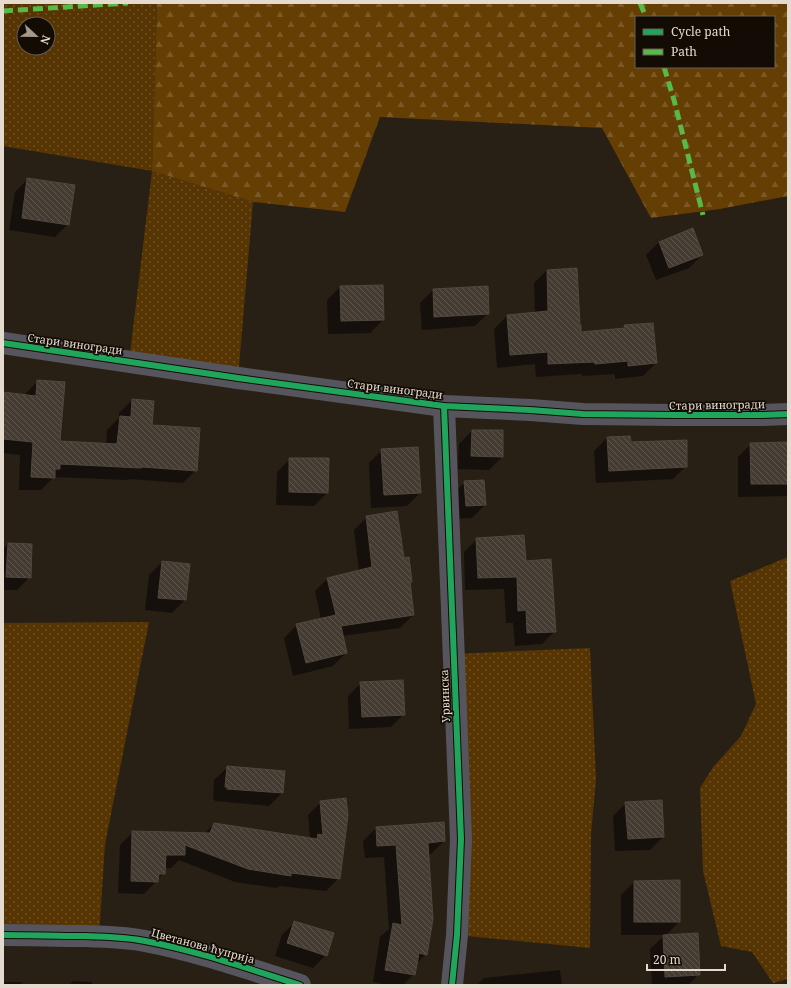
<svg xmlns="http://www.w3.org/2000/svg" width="791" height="988" font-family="'Noto Serif',serif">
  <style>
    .grass { fill: url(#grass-dots); fill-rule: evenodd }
    .forest { fill: url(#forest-firs); fill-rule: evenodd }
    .shadow { fill: #0007 }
    .building { fill: url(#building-back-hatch); stroke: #50483f }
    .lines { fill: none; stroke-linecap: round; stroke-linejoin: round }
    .minor { stroke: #56555d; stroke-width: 22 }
    .tertiary { stroke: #56555d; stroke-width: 22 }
    .quiet { stroke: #58b947; stroke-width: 5; stroke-dasharray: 10 5; stroke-linecap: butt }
    .cycleway-casing { stroke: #130c05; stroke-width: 8 }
    .cycleway { stroke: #20a55d; stroke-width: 6 }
    .labels { text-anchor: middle; stroke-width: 3.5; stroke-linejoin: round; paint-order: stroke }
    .street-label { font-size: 11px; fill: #e5dace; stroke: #130c05 }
  </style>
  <defs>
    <pattern id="grass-dots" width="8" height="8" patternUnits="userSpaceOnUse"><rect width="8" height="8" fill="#563503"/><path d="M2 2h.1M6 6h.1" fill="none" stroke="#6e5227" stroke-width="1.8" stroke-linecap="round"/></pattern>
    <pattern id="forest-firs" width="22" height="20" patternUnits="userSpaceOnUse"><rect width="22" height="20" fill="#643e03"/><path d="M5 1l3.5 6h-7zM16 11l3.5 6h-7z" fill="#7a5927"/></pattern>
    <pattern id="building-back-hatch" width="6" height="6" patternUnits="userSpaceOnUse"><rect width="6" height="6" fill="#443b32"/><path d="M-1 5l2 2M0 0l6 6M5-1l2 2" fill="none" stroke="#5f574e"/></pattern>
  </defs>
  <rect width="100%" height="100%" fill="#281f15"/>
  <g class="grass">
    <path d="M3,3H157L152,171L253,202L238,378L129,362L152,171L3,146ZM24,24H48V48H24Z"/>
    <path d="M788,557V979L773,983L752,952L721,946L703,871L700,788L714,766L741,736L756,704L730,581Z"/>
    <path d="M149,622L105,844L99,937L3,935V623Z"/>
    <path d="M590,648L596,779L591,834L590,948L457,935L454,654Z"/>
  </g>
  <path class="forest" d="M157,3H788V196L720,209L651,218L602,128L380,117L345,212L253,202L152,171ZM636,17H774V67H636Z"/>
  <g class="shadow">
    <path d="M28,179L68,224L55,237L9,230L15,192Z"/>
    <path d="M659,242L702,255L689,268L656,280L646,255Z"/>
    <path d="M576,269L580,333L622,330L625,326L656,363L643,376L615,379V374L582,376V374L536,377L535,364L497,368L494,329L507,316L535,313L534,283L547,270Z"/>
    <path d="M340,287L383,320L370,333L328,334L327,300Z"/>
    <path d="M487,287L488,313L475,326L422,330L420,303L433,290Z"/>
    <path d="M38,381L59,442L106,445L107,430L119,418V413L132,400L151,426L196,470L183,483L129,479L128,480L54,477L41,490H19L20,455L3,453V393L25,396V394Z"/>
    <path d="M472,431H502V457L489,470L458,469L459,444Z"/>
    <path d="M607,438L630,443L686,466L673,479L596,483L594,451Z"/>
    <path d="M788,443V496L738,497V457L751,444Z"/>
    <path d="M382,450L420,493L407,506L371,508L369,463Z"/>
    <path d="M290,459L327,493L314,506L276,505L277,472Z"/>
    <path d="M465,482L485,505L472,518L453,519L452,495Z"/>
    <path d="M367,517L411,581L409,583L413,615L400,628L342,636L346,653L333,666L293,676L284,638L297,625L321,619L315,591L328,578L359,571L354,530Z"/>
    <path d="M477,539L525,562L555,631L542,644L515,646L513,623H506L504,589L465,590L464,552Z"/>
    <path d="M8,544L30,577L17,590H3V549Z"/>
    <path d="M162,562L189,565L185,600L172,613L145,610L149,575Z"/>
    <path d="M361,683L404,714L391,727L349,729L348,696Z"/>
    <path d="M228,767L284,772L282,793L269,806L215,801V800L213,799L214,780Z"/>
    <path d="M321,802L339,878L326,891L279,886L277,888L235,882L179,860L171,868H165L164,873L144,894L118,893L120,845L133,832L204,834L214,824L310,838L308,815Z"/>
    <path d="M626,803L663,837L650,850L615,851L613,816Z"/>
    <path d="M443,823L444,841L431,854H427L426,954L416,964L414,974L403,985H388L373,982L380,937L389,929L384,857L365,858L363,841L376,828Z"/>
    <path d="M634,882L679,922L665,936L699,974L688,985H652L650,949L665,935H621V895Z"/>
    <path d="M295,922L326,955L313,968L275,956L282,935Z"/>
    <path d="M560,970L562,985H477L484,978Z"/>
    <path d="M73,981L92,982V985H69Z"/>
    <rect x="3" y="982" width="19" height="3"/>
  </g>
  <g class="building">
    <path d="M27,178L75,185L69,225L22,218Z"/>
    <path d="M693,228L703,255L669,268L659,242Z"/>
    <path d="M577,268L580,325H581V332L625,328L624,325L653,323L657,363L628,366V361L595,364L594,362L548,364V352L510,355L507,315L548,311L547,270Z"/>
    <path d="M383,285L384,320L341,321L340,286Z"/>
    <path d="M488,286L489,314L434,317L433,289Z"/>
    <path d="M37,380L65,382L60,441L117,444L120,416L131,417L132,399L154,401L152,425L200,428L197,471L142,467L141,468L60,464V469H55V478L31,477L33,442L3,439V392L36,396Z"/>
    <path d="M472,430H503V457L471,456Z"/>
    <path d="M630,436L631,442L687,440V467L609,471L607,437Z"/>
    <path d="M788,442V484H751L750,443Z"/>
    <path d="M418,447L421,493L384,495L381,449Z"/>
    <path d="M289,458H329L328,493L289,492Z"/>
    <path d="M484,480L486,505L466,506L464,481Z"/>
    <path d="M397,511L404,558L409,557L412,582H410L414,615L341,626L347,653L306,663L296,624L336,615L327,578L372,567L366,516Z"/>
    <path d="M524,535L526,561L551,559L556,632L527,633L526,610L518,611L517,577L478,578L476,538Z"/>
    <path d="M8,543L32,544L31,578L6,577Z"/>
    <path d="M162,561L190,564L186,600L158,598Z"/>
    <path d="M403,680L405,715L362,717L360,682Z"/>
    <path d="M227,766L285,771L283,793L227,789V787H225Z"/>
    <path d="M346,798L348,815L340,879L291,873V876L248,869L185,845V855H166L165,874H159L158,882L131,881L132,831L210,833L214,823L317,839L318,834L323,835L320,801Z"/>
    <path d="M662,800L664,837L628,839L625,802Z"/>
    <path d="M444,822L445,841L428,843L433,919L427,955L419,953L415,975L385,970L393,923L402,925L396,845L377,846L376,827Z"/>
    <path d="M680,880V922H634V881Z"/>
    <path d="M294,921L334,933L327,956L287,943Z"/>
    <path d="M698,933L700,975L665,977L663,935Z"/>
  </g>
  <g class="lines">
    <g class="minor">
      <path d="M3,343L238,378L444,406L530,410L583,414L675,415H763L788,414"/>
      <path d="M444,406L461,839L457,935L452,985"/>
    </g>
    <path class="tertiary" d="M3,935C30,935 58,936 85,936C105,937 126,937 145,941C198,951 249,969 300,985"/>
    <g class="quiet">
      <path d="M640,3L646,17"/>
      <path d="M3,11L128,3"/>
      <path d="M664,67L674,100L703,215"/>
    </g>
    <g class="cycleway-casing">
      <g id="cycleway">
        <path d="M3,343L238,378L444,406L530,410L583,414L675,415H763L788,414"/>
        <path d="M444,406L461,839L457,935L452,985"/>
        <path d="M3,935C30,935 58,936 85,936C105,937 126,937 145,941C198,951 249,969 300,985"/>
      </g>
    </g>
    <use href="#cycleway" class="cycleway"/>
  </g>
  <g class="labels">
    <g class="street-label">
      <text transform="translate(75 344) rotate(8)" y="4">Стари виногради</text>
      <text transform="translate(395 389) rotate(7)" y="4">Стари виногради</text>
      <text transform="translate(717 405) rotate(-1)" y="4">Стари виногради</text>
      <text transform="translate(445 696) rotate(-92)" y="4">Урвинска</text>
      <text transform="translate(203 946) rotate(15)" y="4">Цветанова ћуприја</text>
    </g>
  </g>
  <rect width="791" height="988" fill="none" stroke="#e5dace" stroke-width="8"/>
  <rect x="635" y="16" width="140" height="52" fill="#130c05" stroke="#675e55"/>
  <rect x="643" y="29" width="20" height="6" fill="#20a55d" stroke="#675e55"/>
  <text x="671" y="36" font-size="12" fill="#e5dace">Cycle path</text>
  <rect x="643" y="49" width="20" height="6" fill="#58b947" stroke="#675e55"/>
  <text x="671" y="56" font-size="12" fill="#e5dace">Path</text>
  <g transform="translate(36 36) rotate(112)"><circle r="19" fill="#130c05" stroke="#675e55"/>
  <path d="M0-3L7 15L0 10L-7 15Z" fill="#a3998d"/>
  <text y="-6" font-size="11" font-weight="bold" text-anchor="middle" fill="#e5dace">N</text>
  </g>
  <path d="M647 964v6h78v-6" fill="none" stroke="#e5dace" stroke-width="2"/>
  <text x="653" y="964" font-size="12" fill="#e5dace" stroke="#130c05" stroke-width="3" paint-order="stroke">20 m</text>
</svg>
